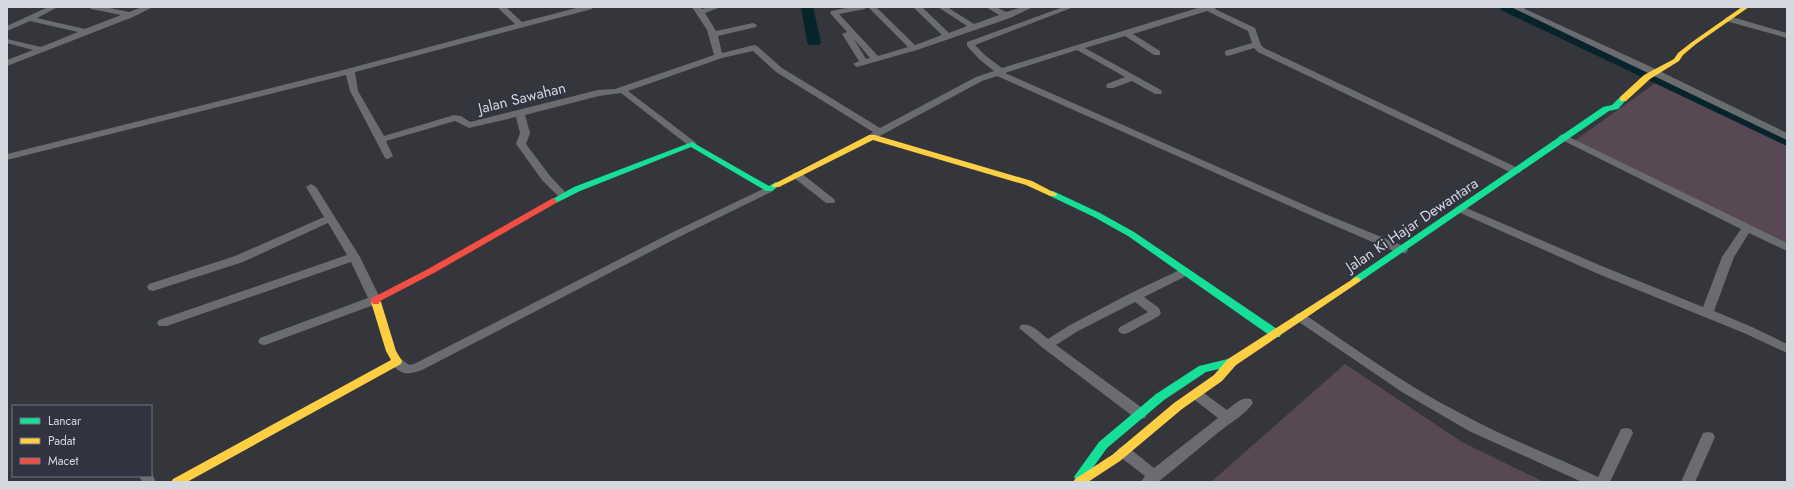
<svg xmlns="http://www.w3.org/2000/svg" width="1794" height="489" font-family="Jost,sans-serif">
  <style>
    .green { fill: #574854 }
    .lines { fill: none; stroke-linecap: round; stroke-linejoin: round }
    .river { fill: #07242a; fill-rule: evenodd }
    .street { fill: #6a6c6f; fill-rule: evenodd }
    .fast { fill: #16e098; fill-rule: evenodd }
    .slow { fill: #ffcf43; fill-rule: evenodd }
    .jam { fill: #f24e42; fill-rule: evenodd }
    .labels { text-anchor: middle; stroke-width: 4; stroke-linejoin: round; paint-order: stroke }
    .street-label { font-size: 15px; fill: #d6d8e0; stroke: #313440 }
  </style>
  <rect width="100%" height="100%" fill="#34363c"/>
  <g class="green">
    <path d="M1657,82L1787,144V243L1574,141Z"/>
    <path d="M1345,364L1462,442L1544,482H1211Z"/>
  </g>
  <g class="lines">
    <g class="river">
      <path d="M801,7H813L821,42L819,45H809L807,42Z"/>
      <path d="M1500,7H1516L1787,135V146L1501,10Z"/>
    </g>
    <g class="street">
      <path d="M48,7H58L37,18L85,29L121,15L91,9L90,7H105L129,12L142,7H153L133,17L7,66V60L33,50L7,43V39L41,47L78,32L30,21L7,31V26Z"/>
      <path d="M497,7H506L522,22L580,7H593L592,9L355,72L358,91L384,136L454,115L461,116L470,122L598,90L615,89L714,55L707,30L692,7H700L702,9L709,7H721L705,13L716,31L753,23L757,25L756,27L718,36L722,53L754,45L757,46L782,68L880,128L976,77L994,71L980,60L967,46V42L1063,7H1074L975,45L986,56L1002,68L1201,7H1217L1215,9L1255,28L1261,45L1264,48L1520,169L1521,171L1520,173H1512L1258,52L1254,48L1228,56L1225,55V51L1252,43L1248,31L1207,11L1133,34L1160,51V55H1154L1125,36L1085,48L1161,90L1162,92L1161,94H1155L1132,81L1113,88H1107L1106,86L1107,84L1125,77L1077,50L1005,73L1325,214L1406,247L1408,250L1406,253H1398L1317,218L997,76L982,81L876,138H870L868,136L873,132L776,72L753,51L722,58L628,91L695,142L697,144L695,146H689L621,93L599,96L525,115L530,133L526,144L550,176L569,196L564,199L560,198L542,180L516,144L520,133L516,117L469,128L455,121L386,141L393,156L388,159L385,158L350,91L346,75L7,160V154L347,69L515,24Z"/>
      <path d="M851,7H866L865,9L839,14L878,56L908,47L868,7H876L915,45L942,35L913,7H922L949,33L967,26L938,7H947L974,24L999,15L986,7H996L1006,12L1022,7H1033L1010,18L917,50L857,67L853,64L859,61L842,34L847,32L830,13L831,11ZM854,39L870,58L866,59Z"/>
      <path d="M1511,7H1521L1649,66L1787,133V140Z"/>
      <path d="M1726,17H1732L1787,33V38L1726,21Z"/>
      <path d="M1563,134L1787,243V251L1749,233L1734,257L1714,311L1752,327L1787,344V353L1744,333L1596,273L1456,211L1455,209L1456,207H1464L1604,267L1703,307L1722,257L1741,229L1560,139L1558,137L1560,135Z"/>
      <path d="M797,172L801,173L834,199L835,201L834,203H826L793,177L792,175L793,173Z"/>
      <path d="M311,184L316,187L360,257L381,300L379,303L268,344L264,345L260,344L258,341L260,338L368,298L351,262L167,326H159L157,323L159,320L347,255L328,223L243,262L153,291L149,290L147,287L149,284L235,256L324,217L306,187Z"/>
      <path d="M769,186L774,189L773,191L677,238L422,370C408,375 399,376 391,361L393,358C402,355 402,362 410,365L414,364L669,234Z"/>
      <path d="M1184,268L1188,269L1190,272L1188,275L1144,297L1159,308L1161,313L1159,316L1128,333L1124,334L1120,333L1118,330L1120,327L1148,312L1135,302L1078,331L1056,345L1145,410L1147,414L1145,418L1140,419L1135,418L1043,348L1019,328L1021,325C1031,322 1040,333 1048,339L1070,325L1131,293Z"/>
      <path d="M1300,313L1304,314C1354,348 1404,384 1458,412C1503,437 1552,455 1598,477L1621,429L1626,428L1631,429L1633,433L1610,482H1582L1469,431L1402,392L1296,320L1294,317L1296,314Z"/>
      <path d="M1196,389L1201,391L1227,410C1234,405 1241,396 1251,399L1253,403C1247,413 1229,424 1220,431C1199,448 1178,466 1158,482H1141L1145,476L1119,456L1117,452L1119,448L1124,446L1129,448L1154,468L1218,418L1191,397L1190,394L1191,391Z"/>
      <path d="M1708,432L1713,433L1715,437L1695,482H1681L1703,433Z"/>
      <path d="M151,472L156,482H142L139,476H151Z"/>
    </g>
    <g class="fast">
      <path d="M1620,97H1623L1627,99L1618,109L1609,111L1359,282H1353L1351,280L1353,278L1603,107L1612,105Z"/>
      <path d="M692,142L769,186L776,182L780,185L772,191H766L691,147L580,191L556,203H550L549,201L574,187Z"/>
      <path d="M1053,191L1100,213L1134,232L1280,331L1281,334L1280,337H1272L1128,236L1094,217L1050,196L1049,194L1050,192Z"/>
      <path d="M1232,358L1236,359L1237,362L1236,365L1206,372L1164,400L1107,448L1084,480L1080,482L1076,480L1074,477L1076,474L1099,442L1156,394L1199,366Z"/>
    </g>
    <g class="slow">
      <path d="M1742,7H1749L1696,44L1683,55L1679,61L1650,79L1626,101H1620V97L1644,75L1674,59L1678,53L1692,42Z"/>
      <path d="M869,135H875L1032,181L1057,194L1056,196H1050L1026,185L873,140L779,187H773L772,185Z"/>
      <path d="M1356,277L1359,278L1361,280L1359,282L1236,365L1222,381L1182,409L1120,461L1088,482H1073L1075,479L1112,455L1174,403L1214,375L1228,359Z"/>
      <path d="M376,299L379,300L381,302L396,351L402,361L401,364L187,482H171L173,479L391,360L386,351L371,302L373,300Z"/>
    </g>
    <path class="jam" d="M553,198L557,201L556,203L434,273L380,301L379,304H373L370,300L372,298L428,269Z"/>
  </g>
  <g class="labels">
    <g class="street-label">
      <text transform="translate(522 98) rotate(-14)" y="5">Jalan Sawahan</text>
      <text transform="translate(1412 225) rotate(-34)" y="5">Jalan Ki Hajar Dewantara</text>
    </g>
  </g>
  <rect width="1794" height="489" fill="none" stroke="#d6d8e0" stroke-width="16"/>
  <rect x="12" y="405" width="140" height="72" fill="#313440" stroke="#737680"/>
  <rect x="20" y="418" width="20" height="6" fill="#16e098" stroke="#737680"/>
  <text x="48" y="425" font-size="12" fill="#d6d8e0">Lancar</text>
  <rect x="20" y="438" width="20" height="6" fill="#ffcf43" stroke="#737680"/>
  <text x="48" y="445" font-size="12" fill="#d6d8e0">Padat</text>
  <rect x="20" y="458" width="20" height="6" fill="#f24e42" stroke="#737680"/>
  <text x="48" y="465" font-size="12" fill="#d6d8e0">Macet</text>
</svg>
